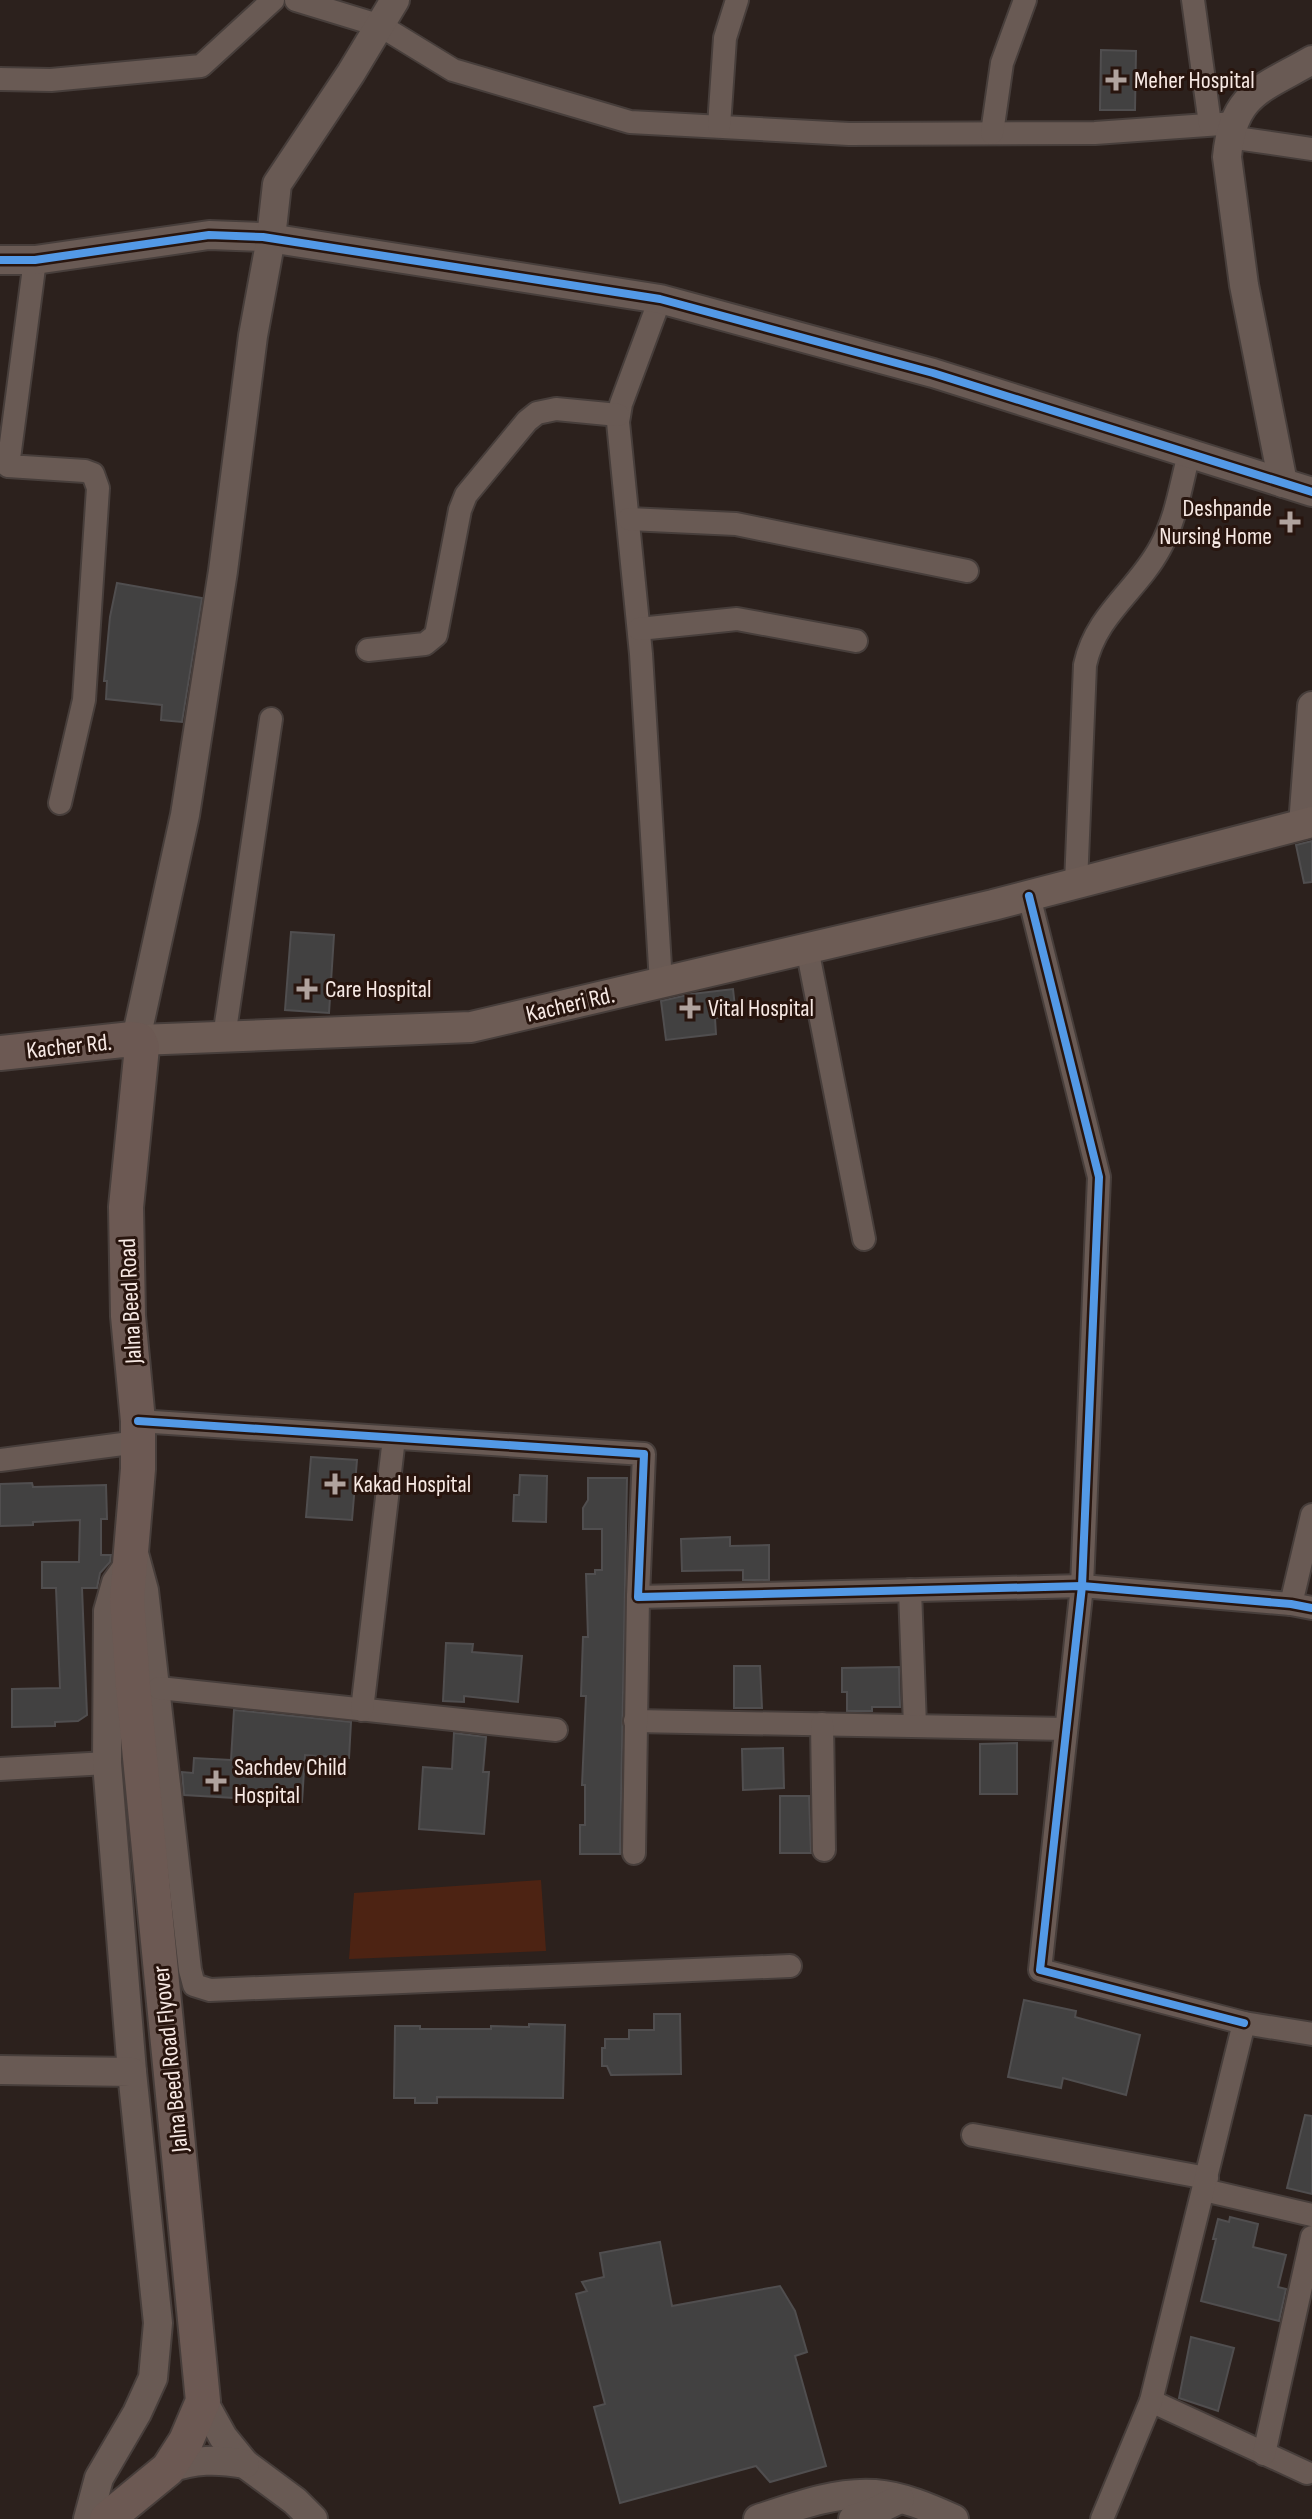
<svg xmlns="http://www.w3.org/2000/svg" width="1312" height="2519" font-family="'Sofia Sans Condensed',sans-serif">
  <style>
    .green { fill: #4d2313 }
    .building { fill: #424141; stroke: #504e4f; stroke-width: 2 }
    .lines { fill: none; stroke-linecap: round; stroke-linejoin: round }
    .minor-casing { stroke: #473e3b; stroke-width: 26 }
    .tertiary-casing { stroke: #473e3b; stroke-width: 32 }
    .secondary-casing { stroke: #473e3b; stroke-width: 34 }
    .primary-casing { stroke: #473e3b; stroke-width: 38 }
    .minor { stroke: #695a54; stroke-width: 22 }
    .tertiary { stroke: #695a54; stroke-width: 28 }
    .secondary { stroke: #6d5c55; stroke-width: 30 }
    .primary { stroke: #6c5953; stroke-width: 34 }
    .cycleway-casing { stroke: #28150e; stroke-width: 13 }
    .cycleway { stroke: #5399e6; stroke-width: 8 }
    .poi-dot { fill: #b0a39e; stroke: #28150e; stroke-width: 3 }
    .labels { text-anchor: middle; stroke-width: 6; stroke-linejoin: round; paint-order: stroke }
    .poi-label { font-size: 24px; fill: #f7e9e4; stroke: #28150e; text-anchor: start }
    .street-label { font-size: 24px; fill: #f7e9e4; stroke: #28150e }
  </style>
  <rect width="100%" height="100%" fill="#2c211d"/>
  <path class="green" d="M541,1880L546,1951L349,1959L354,1893Z"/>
  <g class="building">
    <path d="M1101,50L1136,51L1135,110H1100Z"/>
    <path d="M117,583L202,598L182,722L161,720L162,705L106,699L107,681H104L110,617Z"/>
    <path d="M1312,841V882L1304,883L1296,845Z"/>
    <path d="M291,932L334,935L329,1013L285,1010Z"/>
    <path d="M733,989L736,1016L715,1018L716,1034L666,1040L661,1001L692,994Z"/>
    <path d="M311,1457L357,1460L352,1520L306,1517Z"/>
    <path d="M520,1475L547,1476L546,1522L513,1521L514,1495H519Z"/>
    <path d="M588,1478H627L620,1854H580V1825H585V1785H582L586,1696H581L583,1637H588L586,1574H595V1570H602V1529H583V1508L588,1500Z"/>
    <path d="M32,1483L33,1487L106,1485L107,1519H101V1555H111L110,1562L100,1573L97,1588H82L87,1715L78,1721L55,1722V1726L12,1727V1689L60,1688L56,1588H42V1562H79L80,1520L33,1522V1525L0,1526V1484Z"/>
    <path d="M730,1537V1546L769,1545V1580H743V1570L682,1571L681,1539Z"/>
    <path d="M446,1643L473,1644L472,1652L522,1656L518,1702L464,1696V1702L443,1701Z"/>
    <path d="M734,1666H760L762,1708H734Z"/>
    <path d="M899,1667L900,1707H872V1711H847V1692H842V1668Z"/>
    <path d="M234,1710L351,1722L349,1758L305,1755L302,1802L184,1795L182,1772L193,1773L194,1758L231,1760Z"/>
    <path d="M454,1733L486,1737L483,1772H489L484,1834L419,1829L423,1767L452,1769Z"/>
    <path d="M1017,1743V1794H980V1744Z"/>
    <path d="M783,1748L784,1788L743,1790L742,1749Z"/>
    <path d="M780,1796H809L811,1853H780Z"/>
    <path d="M1024,2000L1076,2011L1075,2017L1140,2035L1126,2095L1063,2078L1061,2088L1008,2077Z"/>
    <path d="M654,2014H680L681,2074L611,2075L607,2066H602V2048H605V2039H629V2030H654Z"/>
    <path d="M529,2024L565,2025L563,2098L437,2097V2103H415V2098H394L395,2026H420V2029H491V2026L529,2027Z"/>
    <path d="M1305,2115L1312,2116V2194L1287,2188Z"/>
    <path d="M1230,2217L1258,2224L1253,2247L1286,2255L1278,2287L1286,2289L1279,2321L1201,2301L1216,2239H1213L1218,2219L1229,2222Z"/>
    <path d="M660,2242L672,2306L780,2286L795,2311L807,2352L795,2356L826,2466L770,2482L756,2466L620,2503L594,2407L605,2404L576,2294L587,2291L582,2282L604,2277L600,2253Z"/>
    <path d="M1191,2337L1234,2348L1218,2411L1179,2398Z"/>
  </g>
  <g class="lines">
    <g class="minor-casing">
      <g id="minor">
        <path d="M296,0L381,26L453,70L630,122L849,134L1095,133L1235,123"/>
        <path d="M1193,0L1210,124"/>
        <path d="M0,79L51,80L201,66L273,0"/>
        <path d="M719,126L725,38L737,0"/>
        <path d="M992,133L1002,63L1025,0"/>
        <path d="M1229,137L1312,149"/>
        <path d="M35,260L8,466L85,471L93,474L98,488L84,700L60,803"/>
        <path d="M660,299L621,404L618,422L641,654L661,983"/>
        <path d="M629,519L736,524L967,571"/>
        <path d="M639,629L737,619L856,641"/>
        <path d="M368,650L425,644L436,635L460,510L466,495L527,421L537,413L556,409L618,415"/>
        <path d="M1076,884L1085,665C1096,614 1137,591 1160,548C1176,520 1181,484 1189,454"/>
        <path d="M1029,896L1099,1177L1082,1586L1040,1970L1244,2023"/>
        <path d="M807,948L864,1239"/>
        <path d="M224,1037L271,719"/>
        <path d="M138,1421L644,1454L638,1597L1082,1586L1291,1604L1312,1608"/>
        <path d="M0,1460L138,1442"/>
        <path d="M137,1553L147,1590L190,1970L194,1985L210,1990L790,1966"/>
        <path d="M910,1590L915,1726"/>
        <path d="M1291,1604L1312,1515"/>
        <path d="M159,1688L556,1730"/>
        <path d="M362,1710L394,1438"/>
        <path d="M635,1721L1066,1729"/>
        <path d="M822,1724L824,1850"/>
        <path d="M0,1769L107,1763"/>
        <path d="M634,1853L638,1597"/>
        <path d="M973,2135L1207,2178"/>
        <path d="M1204,2190L1312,2215"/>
        <path d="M1151,2401L1307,2473"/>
        <path d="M1264,2454L1312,2237"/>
        <path d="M1102,2519L1151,2401L1244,2023L1312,2034"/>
      </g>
    </g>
    <g class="tertiary-casing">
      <g id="tertiary">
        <path d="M0,260H35L209,235L263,237L660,299L933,373L1312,492"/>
        <path d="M1283,483L1244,285L1227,157C1233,93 1262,89 1312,60"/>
        <path d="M1303,825L1312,706"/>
        <path d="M136,1039L185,815L223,571L253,336L271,238L277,184L351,73L395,0"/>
        <path d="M125,1570L116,1583L108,1611L107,1763L132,2072"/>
        <path d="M0,2070L132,2072L158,2323L153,2378L137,2413L99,2478L88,2519"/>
        <path d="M203,2401L223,2437L245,2464L295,2501L313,2519"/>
        <path d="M168,2469C194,2459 217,2459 245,2464"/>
        <path d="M758,2519C794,2507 837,2491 875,2494C902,2496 930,2508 954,2519"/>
        <path d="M853,2519L871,2513L900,2499"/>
      </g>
    </g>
    <g class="secondary-casing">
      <path id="secondary" d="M139,1040L471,1027L993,905L1312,822"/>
    </g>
    <g class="primary-casing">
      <path id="primary" d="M0,1053L132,1039L139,1040L142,1047L126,1207L128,1316L138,1421V1469L127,1599L133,1686L203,2401L186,2441L168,2469L107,2519"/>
    </g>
    <use href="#minor" class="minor"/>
    <use href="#tertiary" class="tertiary"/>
    <use href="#secondary" class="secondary"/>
    <use href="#primary" class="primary"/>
    <g class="cycleway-casing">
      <g id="cycleway">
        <path d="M0,260H35L209,235L263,237L660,299L933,373L1312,492"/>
        <path d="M1029,896L1099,1177L1082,1586L1040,1970L1244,2023"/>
        <path d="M138,1421L644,1454L638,1597L1082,1586L1291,1604L1312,1608"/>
      </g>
    </g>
    <use href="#cycleway" class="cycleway"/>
  </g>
  <g class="poi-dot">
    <path d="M1112 68h8v8h8v8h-8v8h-8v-8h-8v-8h8z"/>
    <path d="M1286 510h8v8h8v8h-8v8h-8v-8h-8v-8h8z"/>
    <path d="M303 977h8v8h8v8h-8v8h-8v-8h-8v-8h8z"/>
    <path d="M686 996h8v8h8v8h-8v8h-8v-8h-8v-8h8z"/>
    <path d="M331 1472h8v8h8v8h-8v8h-8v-8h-8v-8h8z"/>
    <path d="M212 1769h8v8h8v8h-8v8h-8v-8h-8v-8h8z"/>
  </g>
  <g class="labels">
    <g class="poi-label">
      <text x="1134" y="88">Meher Hospital</text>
      <text x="1272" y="516" text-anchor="end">Deshpande<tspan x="1272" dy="28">Nursing Home</tspan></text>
      <text x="325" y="997">Care Hospital</text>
      <text x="708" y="1016">Vital Hospital</text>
      <text x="353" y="1492">Kakad Hospital</text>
      <text x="234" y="1775">Sachdev Child<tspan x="234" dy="28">Hospital</tspan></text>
    </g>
    <g class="street-label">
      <text transform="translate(570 1004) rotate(-13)" y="8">Kacheri Rd.</text>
      <text transform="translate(69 1046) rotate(-6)" y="8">Kacher Rd.</text>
      <text transform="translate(130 1301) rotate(-93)" y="8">Jalna Beed Road</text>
      <text transform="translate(170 2059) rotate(-96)" y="8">Jalna Beed Road Flyover</text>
    </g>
  </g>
</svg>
